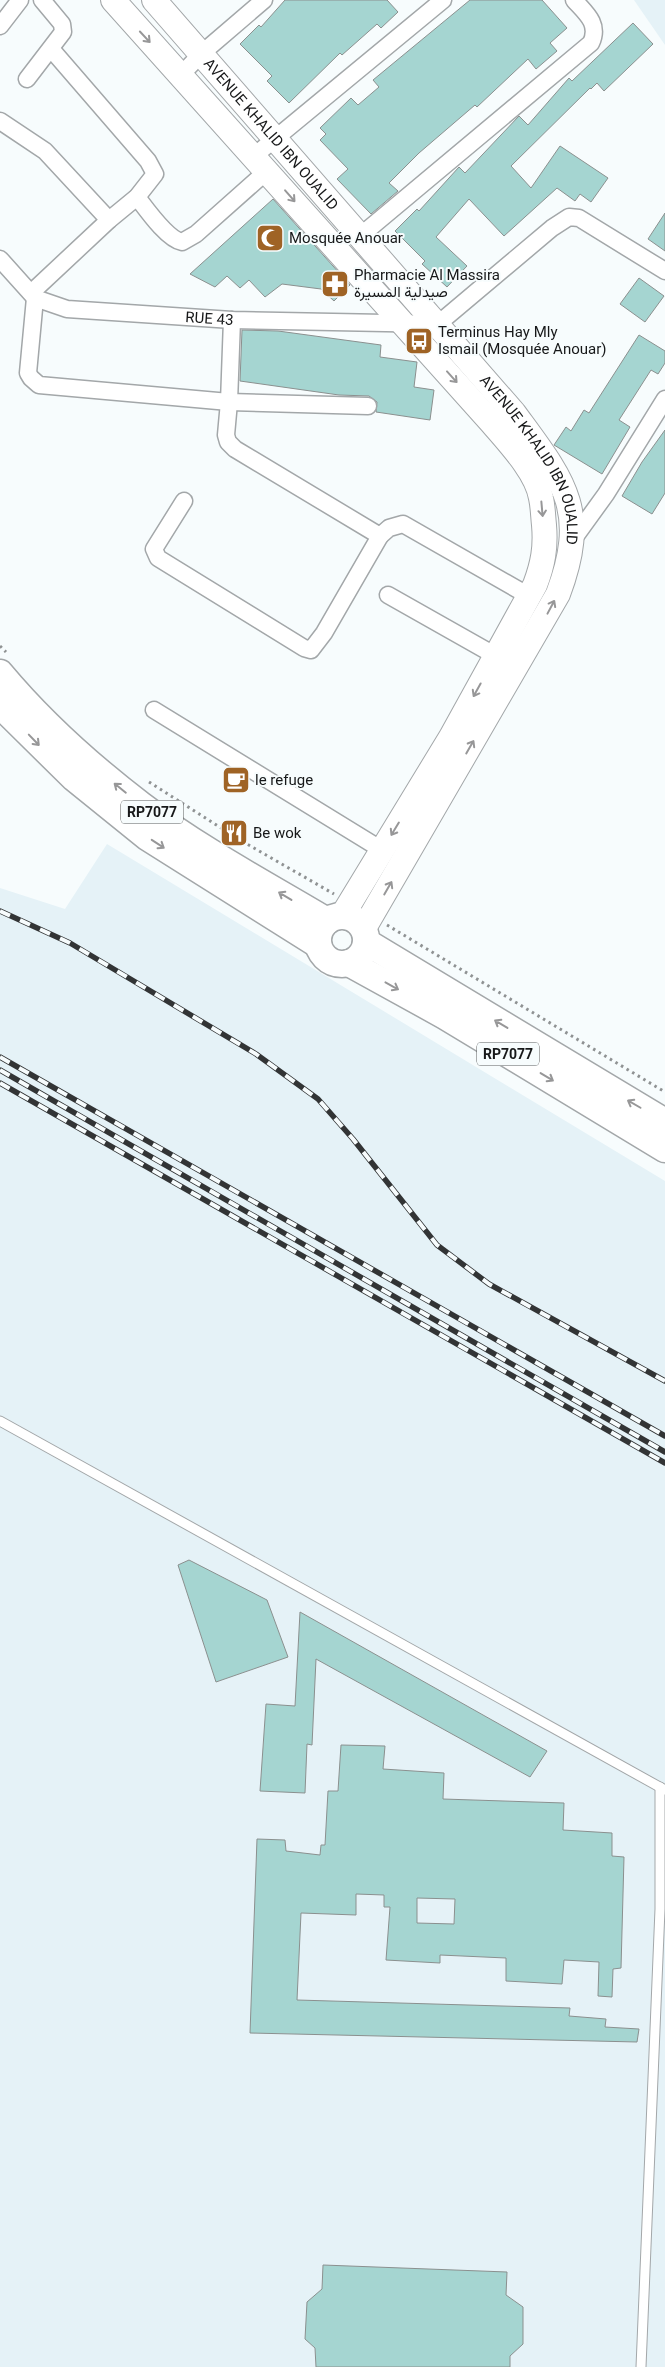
<svg xmlns="http://www.w3.org/2000/svg" width="665" height="2367" font-family="Roboto,Vazirmatn,sans-serif">
  <style>
    .built { fill: #e5f2f7 }
    .building { fill: #a5d5d1; stroke: #8b908f; fill-rule: evenodd }
    .lines { fill: none; stroke-linecap: round; stroke-linejoin: round }
    .lane-casing { stroke: #a3a7a9; stroke-width: 11 }
    .street-casing { stroke: #a3a7a9; stroke-width: 19 }
    .secondary-casing { stroke: #a3a7a9; stroke-width: 26 }
    .primary-casing { stroke: #a3a7a9; stroke-width: 29 }
    .path { stroke: #8f9293; stroke-width: 3; stroke-dasharray: 2.5 4; stroke-linecap: butt }
    .lane { stroke: #fff; stroke-width: 9 }
    .street { stroke: #fff; stroke-width: 16 }
    .secondary { stroke: #fff; stroke-width: 24 }
    .primary { stroke: #fff; stroke-width: 26 }
    .rail-casing { stroke: #323435; stroke-width: 5.5 }
    .rail { stroke: #f7fcfd; stroke-width: 4; stroke-dasharray: 11; stroke-linecap: butt }
    .oneway { stroke: #979798 }
    .labels { text-anchor: middle; stroke-width: 4; stroke-linejoin: round; paint-order: stroke }
    .shield { fill: #f7fcfd; stroke: #5a5c5d; stroke-width: 1 }
    .shield-label { font-size: 14px; font-weight: bold; fill: #171819 }
    .street-label { font-size: 15px; fill: #171819; stroke: #f7fcfd }
    .poi-label { font-size: 15px; fill: #171819; stroke: #f7fcfd; text-anchor: start }
  </style>
  <rect width="100%" height="100%" fill="#f7fcfd"/>
  <g class="built">
    <path d="M634,0H665V45Z"/>
    <path d="M107,844L665,1181V2367H0V888L65,909Z"/>
  </g>
  <g class="building">
    <path d="M285,0H387L398,12L381,28L377,24L342,55L340,53L289,103L267,81L272,76L240,44L259,25L261,27Z"/>
    <path d="M470,0H542L567,28L550,43L557,51L536,69L528,59L477,107L475,105L419,153L389,183L398,191L371,214L337,179L348,169L320,140L326,134L320,128L351,98L358,105L379,87L373,80Z"/>
    <path d="M633,23L653,44L604,91L597,83L591,89L590,88L511,166L531,188L560,146L608,178L591,202L580,194L575,201L557,188L504,236L469,199L436,237L467,266L447,287L422,264L425,261L395,231L417,209L419,211L459,167L465,173L519,116L528,125L569,78L572,81Z"/>
    <path d="M273,199L350,285L334,301L321,289L282,284L265,297L249,280L240,288L227,276L215,287L190,274Z"/>
    <path d="M665,213V251L648,239Z"/>
    <path d="M639,278L664,296L645,322L620,304Z"/>
    <path d="M242,330L278,331L381,345L380,357L417,362L414,387L434,390L430,420L376,412L377,402L369,396L339,395L240,381Z"/>
    <path d="M639,335L665,351V363L658,374L651,370L619,420L630,427L602,474L554,445L566,427L571,431L584,410L589,413Z"/>
    <path d="M665,430V493L652,514L622,496L642,462Z"/>
    <path d="M189,1560L267,1600L288,1657L216,1682L178,1565Z"/>
    <path d="M300,1612L547,1751L530,1777L316,1659L312,1745L307,1744L305,1793L260,1791L266,1704L295,1706Z"/>
    <path d="M341,1745L385,1746L383,1769L444,1773L443,1799L564,1803L563,1830L612,1833V1856L624,1857L621,1968L613,1969L612,1997L598,1996L599,1962L564,1960L562,1984L506,1981V1958L440,1955V1963L386,1960L390,1907H384V1895L356,1894V1915L301,1913L297,2000L570,2008L569,2016L606,2019L605,2027L639,2029L637,2042L250,2033L257,1839L285,1840L286,1851L320,1855L321,1845H325L328,1791H338ZM417,1898L455,1899L454,1924L417,1923Z"/>
    <path d="M323,2265L507,2272L506,2295L523,2307V2344L510,2356V2367H316L315,2348L305,2339L307,2302L322,2289Z"/>
  </g>
  <g class="lines">
    <g class="lane-casing">
      <g id="lane">
        <path d="M0,1421L665,1790"/>
        <path d="M641,2367L660,1909V1787"/>
      </g>
    </g>
    <g class="street-casing">
      <g id="street">
        <path d="M0,26L20,0"/>
        <path d="M181,75L201,54L264,0"/>
        <path d="M27,79L63,32L62,24L42,0"/>
        <path d="M0,121L45,151L109,220"/>
        <path d="M254,156L443,0"/>
        <path d="M137,197C147,210 167,239 182,242L196,234L268,170"/>
        <path d="M359,237L591,43C600,24 586,13 574,0"/>
        <path id="s1" d="M0,259L35,298L67,309L232,320L438,324L552,228L569,217L579,218L665,271"/>
        <path d="M31,293L109,220L137,197L155,174L148,161L52,50"/>
        <path d="M35,298L28,373L31,378L39,385L229,402L368,406"/>
        <path d="M232,320L229,402L226,435L228,442L235,449L380,536L389,528L403,524L529,596"/>
        <path d="M184,501L154,549L158,558L304,648L311,650L324,633L380,536"/>
        <path d="M572,541L606,494L665,399"/>
        <path d="M388,595L496,656"/>
        <path d="M154,710L382,850"/>
      </g>
    </g>
    <g class="secondary-casing">
      <g id="secondary">
        <path d="M113,0L491,422C508,442 537,472 541,498C543,507 543,516 544,525C546,547 543,564 535,585L451,737L342,916"/>
        <path id="s2" d="M154,0L514,413C563,480 590,509 558,594L363,930"/>
      </g>
    </g>
    <g class="primary-casing">
      <g id="primary">
        <path d="M0,673C41,722 90,766 141,805C199,849 265,884 327,921"/>
        <path d="M0,705L74,778L147,837L317,944"/>
        <circle cx="342" cy="940" r="24"/>
        <path d="M366,942L665,1122"/>
        <path d="M349,963L445,1016L665,1149"/>
      </g>
    </g>
    <g class="path">
      <path d="M0,646L6,652"/>
      <path d="M149,782L240,840L334,894"/>
      <path d="M387,925L665,1092"/>
    </g>
    <use href="#lane" class="lane"/>
    <use href="#street" class="street"/>
    <use href="#secondary" class="secondary"/>
    <use href="#primary" class="primary"/>
    <g class="rail-casing">
      <g id="rail">
        <path d="M0,911L70,943L256,1054L318,1099L353,1139L437,1245L489,1284L665,1381"/>
        <path d="M0,1057L665,1436"/>
        <path d="M0,1070L665,1452"/>
        <path d="M0,1083L665,1463"/>
      </g>
    </g>
    <use href="#rail" class="rail"/>
  </g>
  <defs><path id="oneway-shaft" d="M-6 0H5M1.5-3L5.5 0L1.5 3" fill="none" stroke-width="1.6" stroke-linecap="round" stroke-linejoin="round" transform="scale(1.25)"/></defs>
  <g class="oneway">
    <use href="#oneway-shaft" transform="translate(145 37) rotate(47)"/>
    <use href="#oneway-shaft" transform="translate(290 196) rotate(49)"/>
    <use href="#oneway-shaft" transform="translate(452 377) rotate(48)"/>
    <use href="#oneway-shaft" transform="translate(542 509) rotate(85)"/>
    <use href="#oneway-shaft" transform="translate(551 607) rotate(-62)"/>
    <use href="#oneway-shaft" transform="translate(477 690) rotate(119)"/>
    <use href="#oneway-shaft" transform="translate(34 740) rotate(46)"/>
    <use href="#oneway-shaft" transform="translate(470 747) rotate(-60)"/>
    <use href="#oneway-shaft" transform="translate(120 788) rotate(-141)"/>
    <use href="#oneway-shaft" transform="translate(395 829) rotate(121)"/>
    <use href="#oneway-shaft" transform="translate(158 844) rotate(33)"/>
    <use href="#oneway-shaft" transform="translate(388 888) rotate(-60)"/>
    <use href="#oneway-shaft" transform="translate(285 896) rotate(-149)"/>
    <use href="#oneway-shaft" transform="translate(392 986) rotate(29)"/>
    <use href="#oneway-shaft" transform="translate(501 1024) rotate(-149)"/>
    <use href="#oneway-shaft" transform="translate(547 1077) rotate(31)"/>
    <use href="#oneway-shaft" transform="translate(634 1104) rotate(-150)"/>
  </g>
  <defs>
    <g id="mosque-square" transform="scale(1.4375)"><rect x="-9" y="-9" width="18" height="18" rx="4" fill="#9f6325" stroke="#f7fcfd"/><path d="M3.5-4.9A6 6 0 1 0 3.5 4.9A5 5 0 1 1 3.5-4.9Z" fill="#fff"/></g>
    <g id="pharmacy-square" transform="scale(1.4375)"><rect x="-9" y="-9" width="18" height="18" rx="4" fill="#9f6325" stroke="#f7fcfd"/><path d="M-2-6h4v4h4v4h-4v4h-4v-4h-4v-4h4Z" fill="#fff"/></g>
    <g id="bus-square" transform="scale(1.4375)"><rect x="-9" y="-9" width="18" height="18" rx="4" fill="#9f6325" stroke="#f7fcfd"/><path d="M-5-6H5V4H4V6H2V4H-2V6H-4V4H-5ZM-3.5-4V0h7V-4ZM-3.5 1.2v1.5H-2V1.2ZM2 1.2v1.5H3.5V1.2Z" fill="#fff"/></g>
    <g id="cafe-square" transform="scale(1.4375)"><rect x="-9" y="-9" width="18" height="18" rx="4" fill="#9f6325" stroke="#f7fcfd"/><path d="M-5.5-4.5H6V0H3Q3 3.5 0 3.5H-2.5Q-5.5 3.5-5.5 0ZM3-3.2v2h1.7v-2ZM-6 4.5H4V6H-6Z" fill="#fff"/></g>
    <g id="restaurant-square" transform="scale(1.4375)"><rect x="-9" y="-9" width="18" height="18" rx="4" fill="#9f6325" stroke="#f7fcfd"/><path d="M-5-6h1v4h1v-4h1v4h1v-4h1v5L-1.5 .5V6h-2V.5L-5-1ZM5-6V6H3V1.5H1.5Q1.5-4 5-6Z" fill="#fff"/></g>
  </defs>
  <g fill-rule="evenodd">
    <use href="#mosque-square" x="270" y="238"/>
    <use href="#pharmacy-square" x="335" y="284"/>
    <use href="#bus-square" x="419" y="341"/>
    <use href="#cafe-square" x="236" y="780"/>
    <use href="#restaurant-square" x="234" y="833"/>
  </g>
  <g class="labels">
    <g class="shield">
      <rect x="121" y="800.5" width="62" height="23" rx="4"/>
      <rect x="477" y="1042.5" width="62" height="23" rx="4"/>
    </g>
    <g class="shield-label">
      <text x="152" y="817">RP7077</text>
      <text x="508" y="1059">RP7077</text>
    </g>
    <g class="street-label">
      <text dy="5" stroke="none"><textPath href="#s2" startOffset="178">AVENUE KHALID IBN OUALID</textPath></text>
      <text dy="5" stroke="none"><textPath href="#s1" startOffset="229">RUE 43</textPath></text>
      <text dy="5" stroke="none"><textPath href="#s2" startOffset="598">AVENUE KHALID IBN OUALID</textPath></text>
    </g>
    <g class="poi-label">
      <text x="289" y="243">Mosquée Anouar</text>
      <text x="354" y="280">Pharmacie Al Massira<tspan x="354" dy="17">صيدلية المسيرة</tspan></text>
      <text x="438" y="337">Terminus Hay Mly<tspan x="438" dy="17">Ismail (Mosquée Anouar)</tspan></text>
      <text x="255" y="785">le refuge</text>
      <text x="253" y="838">Be wok</text>
    </g>
  </g>
</svg>
